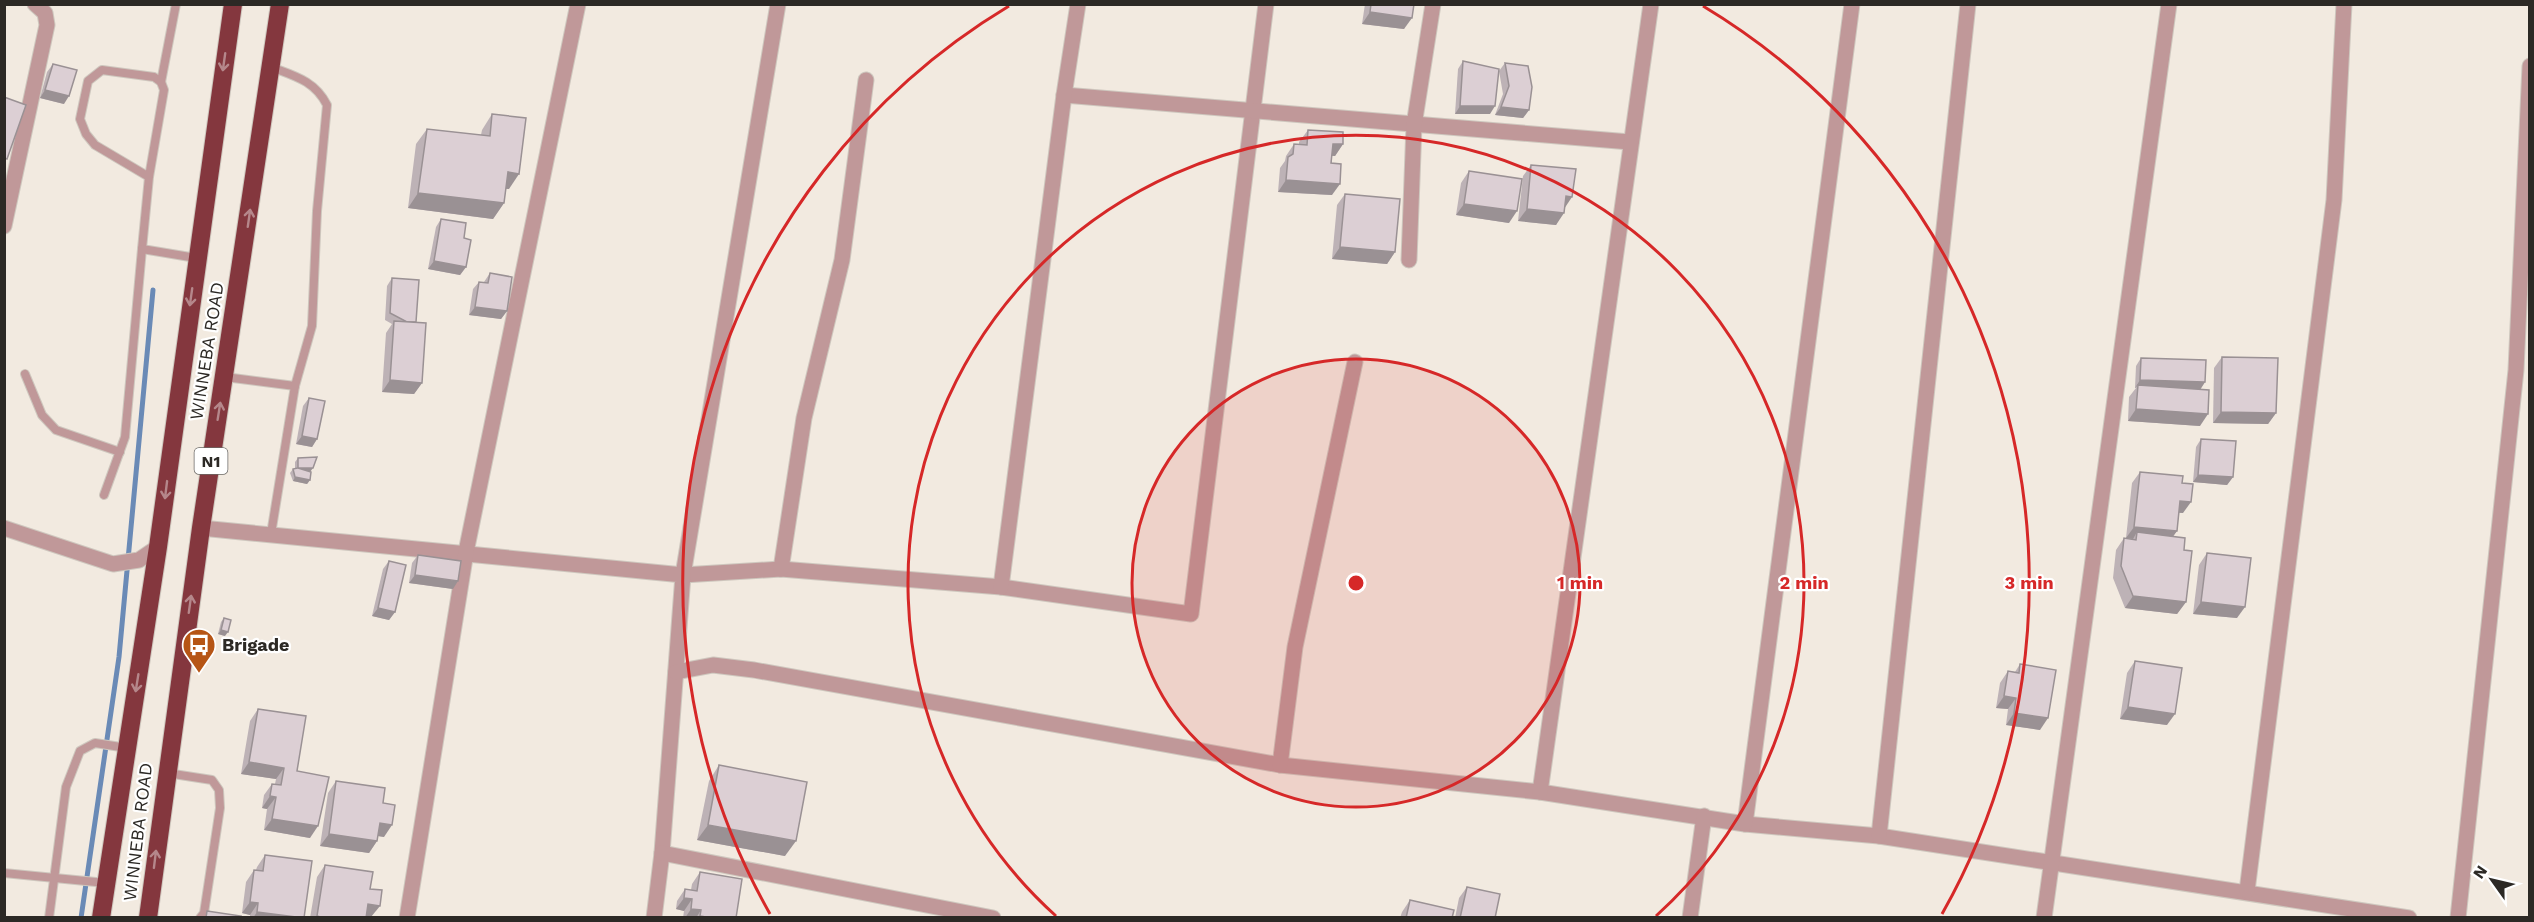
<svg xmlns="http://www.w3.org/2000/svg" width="2534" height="922" font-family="'Work Sans',sans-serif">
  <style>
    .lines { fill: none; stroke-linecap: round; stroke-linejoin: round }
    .stream { stroke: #6a8ab6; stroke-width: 5 }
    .lane-casing { stroke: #cec7be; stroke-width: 10 }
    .street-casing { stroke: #cec7be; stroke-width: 17 }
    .highway-casing { stroke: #cec7be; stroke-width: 20 }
    .lane { stroke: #c09899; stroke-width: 8 }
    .street { stroke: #c09899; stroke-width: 15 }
    .highway { stroke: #84373e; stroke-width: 18 }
    .wall { fill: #bdb2b6 }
    .shaded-wall { fill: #9a9194 }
    .building { fill: #dccfd4; stroke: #9a9194; stroke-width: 1.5 }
    .oneway { stroke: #b5878b }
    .ring { fill: none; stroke: #d62828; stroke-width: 3 }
    .labels { text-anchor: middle; stroke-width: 4.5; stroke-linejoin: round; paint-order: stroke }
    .shield { fill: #fff; stroke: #6b6966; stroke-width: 1.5 }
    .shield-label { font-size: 16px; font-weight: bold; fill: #2c2925 }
    .street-label { font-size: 18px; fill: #2c2925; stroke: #fff }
    .poi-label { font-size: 18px; font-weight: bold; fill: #2c2925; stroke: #fff; text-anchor: start }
    .centre { fill: #d62828; stroke: #fff; stroke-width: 3 }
    .ring-label { font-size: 18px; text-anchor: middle; font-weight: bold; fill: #d62828; stroke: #fff; stroke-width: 4.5; stroke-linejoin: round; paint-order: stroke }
  </style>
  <rect width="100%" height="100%" fill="#f2eae0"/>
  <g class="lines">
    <path class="stream" d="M81,918L119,657L153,290"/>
    <g class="lane-casing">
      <g id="lane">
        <path d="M161,82L176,4"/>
        <path d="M149,177L95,145L86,134L80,119L88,81L102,70L154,77L161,82L164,90L149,177L142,249L196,258"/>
        <path d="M25,374L42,415L56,430L120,452"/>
        <path d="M225,377L295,386"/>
        <path d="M104,495L125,437L142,249"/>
        <path d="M271,534L295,386L312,326L317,211L327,105C315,81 295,76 271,67"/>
        <path d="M167,773L212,780L219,790L220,808L204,913L200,918"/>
        <path d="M4,873L106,883"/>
        <path d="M49,918L66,787L80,751L95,743L127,748"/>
      </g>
    </g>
    <g class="street-casing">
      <g id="street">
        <path d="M778,4L683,575L781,569L1001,587L1191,614L1266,4"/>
        <path d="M1064,95L1630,142"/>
        <path d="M4,226L47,25L45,13L35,4"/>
        <path d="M1409,260L1414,125L1433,4"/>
        <path d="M4,528L113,564L139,560L158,547"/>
        <path d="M201,528L683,575L662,853L654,918"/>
        <path d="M781,569L804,418L842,260L866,80"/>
        <path d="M1001,587L1064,95L1078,4"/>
        <path d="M676,672L713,665L754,670L1280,765L1540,792L1745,824L1879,836L2409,918"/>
        <path d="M1280,765L1295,647L1355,362"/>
        <path d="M1540,792L1651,4"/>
        <path d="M1745,824L1852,4"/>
        <path d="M1879,836L1968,4"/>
        <path d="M662,853L993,918"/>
        <path d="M2247,891L2334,200L2344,4"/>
        <path d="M407,918L466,552L578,4"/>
        <path d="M1690,918L1704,816"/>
        <path d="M2044,918L2169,4"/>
        <path d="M2458,918L2516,370L2530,66"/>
      </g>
    </g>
    <g class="highway-casing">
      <g id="highway">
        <path d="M101,918L158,547L233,4"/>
        <path d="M148,918L201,528L280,4"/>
      </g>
    </g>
    <use href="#lane" class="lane"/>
    <use href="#street" class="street"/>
    <use href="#highway" class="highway"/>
  </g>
  <g class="wall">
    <path d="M1365,4H1414L1404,29L1362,24Z"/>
    <path d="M1463,61L1490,114H1455L1458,69Z"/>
    <path d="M1505,63L1529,110L1523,118L1495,115L1503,94L1499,71Z"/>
    <path d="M53,64L64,104L40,98L47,72Z"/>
    <path d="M492,114L509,189H506L504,203L493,219L408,208L416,144L427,129L481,135L482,130Z"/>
    <path d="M1308,130L1343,144L1335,156H1332V195L1278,192L1280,168L1285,161L1286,156L1294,144L1299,145V142Z"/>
    <path d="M1531,165L1565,207L1556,225L1518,221L1523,176Z"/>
    <path d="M1469,171L1509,223L1456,215L1461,183Z"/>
    <path d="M1345,194L1395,252L1387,264L1332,259L1337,205Z"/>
    <path d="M441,219L464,238L466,267L460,275L428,269L436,227Z"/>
    <path d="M490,273L507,311L501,319L469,315L473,289L479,282H484Z"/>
    <path d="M392,278L416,322L422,383L414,394L382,392L386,333L392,324L385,320L387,286Z"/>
    <path d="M2222,357L2276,413L2268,424L2213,423L2214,368Z"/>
    <path d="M2141,358L2205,382L2200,389V426L2128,421L2129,397L2136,388H2135L2136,366Z"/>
    <path d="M309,398L317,439L312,447L296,444L303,406Z"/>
    <path d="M2201,439L2233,477L2227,485L2193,482L2196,447Z"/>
    <path d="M298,458L310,472V480L307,484L293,481L290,473L293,469H295V462Z"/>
    <path d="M2140,472L2182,483L2183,513H2179L2177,531L2173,536L2184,550L2186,602L2177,614L2125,608L2113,578L2116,550L2124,538H2126L2132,483Z"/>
    <path d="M2207,553L2237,618L2193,614L2199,565Z"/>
    <path d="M418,555L453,589L409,583L412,563Z"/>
    <path d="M389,561L395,612L389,620L372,616L383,569Z"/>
    <path d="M224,618L225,636L218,634L221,622Z"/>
    <path d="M2135,661L2167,725L2120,719L2127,673Z"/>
    <path d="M2020,664L2040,730L2006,725L2008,709L1996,708L2000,683L2008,671L2015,672Z"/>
    <path d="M258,709L297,771L310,838L264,830L267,809L262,808L264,795L272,784H275L276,779L241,774L250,721Z"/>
    <path d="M719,765L785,856L697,840L709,781Z"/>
    <path d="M336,781L383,803L384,837L378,836L377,841L369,853L320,846L328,793Z"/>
    <path d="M265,855L304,918H250V915L242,913L246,882L254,870H256L257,867Z"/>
    <path d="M325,865L370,889L371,917L366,916V918H310L317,877Z"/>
    <path d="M700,872L736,918H683L684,911L676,909L677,901L685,889L691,890L692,884Z"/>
    <path d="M1467,887L1495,918H1455L1459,898Z"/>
    <path d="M1410,900L1452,918H1400L1402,912Z"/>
  </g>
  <g class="shaded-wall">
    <path d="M1370,12L1412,18L1404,29L1362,24Z"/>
    <path d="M45,90L69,96L64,104L40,98Z"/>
    <path d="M1460,106H1495L1490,114H1455Z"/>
    <path d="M1501,107L1529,110L1523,118L1495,115Z"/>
    <path d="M1333,144H1343L1335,156L1325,155Z"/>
    <path d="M508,172L519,174L509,189L497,188Z"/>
    <path d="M1286,180L1340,184L1332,195L1278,192Z"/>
    <path d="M418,193L504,203L493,219L408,208Z"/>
    <path d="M1566,196L1572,197L1564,209Z"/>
    <path d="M1464,204L1517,211L1509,223L1456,215Z"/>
    <path d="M1527,209L1564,213L1556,225L1518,221Z"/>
    <path d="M1340,247L1395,252L1387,264L1332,259Z"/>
    <path d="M434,261L466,267L460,275L428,269Z"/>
    <path d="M475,307L507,311L501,319L469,315Z"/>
    <path d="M390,380L422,383L414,394L382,392Z"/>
    <path d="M2140,380L2205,382L2200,390L2138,385L2135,388Z"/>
    <path d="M2136,409L2208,414L2200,426L2128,421Z"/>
    <path d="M2221,412L2276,413L2268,424L2213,423Z"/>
    <path d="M302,436L317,439L312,447L296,444Z"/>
    <path d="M298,468H313L310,472Z"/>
    <path d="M2198,475L2233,477L2227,485L2193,482Z"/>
    <path d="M295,477L310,480L307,484L293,481Z"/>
    <path d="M2180,501L2191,502L2183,513L2172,512Z"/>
    <path d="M2134,527L2177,531L2169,542L2137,532L2133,539L2126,538Z"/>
    <path d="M415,575L458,581L453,589L409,583Z"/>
    <path d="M2133,596L2186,602L2177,614L2125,608Z"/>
    <path d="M2201,602L2245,607L2237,618L2193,614Z"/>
    <path d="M378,608L395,612L389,620L372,616Z"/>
    <path d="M221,630L228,632L225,636L218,634Z"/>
    <path d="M2004,696L2016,698L2008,709L1996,708Z"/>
    <path d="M2128,707L2175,714L2167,725L2120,719Z"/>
    <path d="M2014,713L2048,718L2040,730L2006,725Z"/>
    <path d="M249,762L284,768L276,779L241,774Z"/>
    <path d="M270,796L276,797L267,809L262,808Z"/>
    <path d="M272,819L318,826L310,838L264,830Z"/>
    <path d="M380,823L392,825L384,837L372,835Z"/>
    <path d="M708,825L796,841L785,856L697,840Z"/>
    <path d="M329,834L377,841L369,853L320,846Z"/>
    <path d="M684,898L692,899L684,911L676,909Z"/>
    <path d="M250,902L258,903L250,915L242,913Z"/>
    <path d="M368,904L380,906L371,917L360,915Z"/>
    <path d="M691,909L701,910L696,918H685Z"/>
    <path d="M257,912L302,918H253Z"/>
  </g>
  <g class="building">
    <path d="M1371,4H1414L1412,18L1370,12Z"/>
    <path d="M1463,61L1499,69L1495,106H1460Z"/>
    <path d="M1505,63L1528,66L1532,87L1529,110L1501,107L1509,86Z"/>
    <path d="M53,64L77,70L69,96L45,90Z"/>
    <path d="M4,97L26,105L7,159L4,158Z"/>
    <path d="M492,114L526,118L519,174L508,172L504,203L418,193L427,129L490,136Z"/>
    <path d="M1308,130L1343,132V144H1333L1331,163L1341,164L1340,184L1286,180L1288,157L1293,154L1294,144L1307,145Z"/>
    <path d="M1531,165L1576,169L1572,197L1566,196L1564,213L1527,209Z"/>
    <path d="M1469,171L1522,179L1517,211L1464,204Z"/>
    <path d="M1345,194L1400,199L1395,252L1340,247Z"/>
    <path d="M441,219L466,223L464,238L471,240L466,267L434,261Z"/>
    <path d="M490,273L512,277L507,311L475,307L479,282L488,283Z"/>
    <path d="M392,278L419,280L416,322H407L390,313Z"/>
    <path d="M394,321L426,323L422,383L390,380Z"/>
    <path d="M2222,357L2278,358L2276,413L2221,412Z"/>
    <path d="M2141,358L2206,360L2205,382L2140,380Z"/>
    <path d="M2138,385L2209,390L2208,414L2136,409Z"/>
    <path d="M309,398L325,401L317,439L302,436Z"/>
    <path d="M2201,439L2236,441L2233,477L2198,475Z"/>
    <path d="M317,457L313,468H298L311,472L310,480L295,477L293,469L298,468V458Z"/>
    <path d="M2140,472L2183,476L2182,483L2193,484L2191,502L2180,501L2177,531L2134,527Z"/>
    <path d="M2137,532L2185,538L2184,550L2192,551L2186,602L2133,596L2121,566L2124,538L2136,540Z"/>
    <path d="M2207,553L2251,558L2245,607L2201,602Z"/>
    <path d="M418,555L461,561L458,581L415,575Z"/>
    <path d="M389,561L406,565L395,612L378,608Z"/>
    <path d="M224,618L231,620L228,632L221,630Z"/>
    <path d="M2135,661L2182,668L2175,714L2128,707Z"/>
    <path d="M2020,664L2056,670L2048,718L2014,713L2016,698L2004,696L2008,671L2019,673Z"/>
    <path d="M258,709L306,716L297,771L329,777L318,826L272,819L276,797L270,796L272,784L281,785L284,768L249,762Z"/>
    <path d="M719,765L807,782L796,841L708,825Z"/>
    <path d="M336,781L385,788L383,803L395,805L392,825L380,823L377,841L329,834Z"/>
    <path d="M265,855L312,861L304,918L257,912L258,903L250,902L254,870L263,871Z"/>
    <path d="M325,865L373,872L370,889L382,890L380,906L368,904L366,918H324L317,916Z"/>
    <path d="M700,872L742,879L736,918H712L700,916L701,910L691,909L692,899L684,898L685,889L697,891Z"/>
    <path d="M1467,887L1500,894L1495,918H1460Z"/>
    <path d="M1410,900L1454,910L1452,918H1406Z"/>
    <path d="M207,911L241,916L240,918H206Z"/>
  </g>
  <defs><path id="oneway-shaft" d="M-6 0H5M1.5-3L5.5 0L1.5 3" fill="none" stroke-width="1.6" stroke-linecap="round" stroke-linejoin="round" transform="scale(1.5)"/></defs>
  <g class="oneway">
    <use href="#oneway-shaft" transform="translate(224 62) rotate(98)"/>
    <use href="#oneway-shaft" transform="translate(249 218) rotate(-82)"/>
    <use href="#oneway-shaft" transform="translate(191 297) rotate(98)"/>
    <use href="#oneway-shaft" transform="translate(219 411) rotate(-81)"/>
    <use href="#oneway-shaft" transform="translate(166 490) rotate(97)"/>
    <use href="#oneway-shaft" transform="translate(190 604) rotate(-82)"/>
    <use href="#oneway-shaft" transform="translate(137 683) rotate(99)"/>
    <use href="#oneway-shaft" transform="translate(155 859) rotate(-83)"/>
  </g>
  <circle cx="1356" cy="583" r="224" fill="#d62828" fill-opacity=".12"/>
  <g class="ring">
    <circle cx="1356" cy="583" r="224"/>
    <path d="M1056 916A448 448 0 1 1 1656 916"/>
    <path d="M770 914A673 673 0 0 1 1009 6M1703 6A673 673 0 0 1 1942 914"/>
  </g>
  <defs>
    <g id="bus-pin" transform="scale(1.725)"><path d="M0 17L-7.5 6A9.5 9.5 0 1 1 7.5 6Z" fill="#b65515" stroke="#fff"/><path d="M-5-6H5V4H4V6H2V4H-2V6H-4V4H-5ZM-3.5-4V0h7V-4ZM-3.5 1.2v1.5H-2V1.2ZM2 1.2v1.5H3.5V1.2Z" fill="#fff"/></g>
  </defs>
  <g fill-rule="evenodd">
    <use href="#bus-pin" x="199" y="645"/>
  </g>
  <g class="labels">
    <rect class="shield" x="194.5" y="448" width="33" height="26" rx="4.5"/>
    <g class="shield-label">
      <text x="211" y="467">N1</text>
    </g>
    <g class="street-label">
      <text transform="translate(207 351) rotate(-81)" y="6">WINNEBA ROAD</text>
      <text transform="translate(138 832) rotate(-83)" y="6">WINNEBA ROAD</text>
    </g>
    <g class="poi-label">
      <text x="222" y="651">Brigade</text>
    </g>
  </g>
  <circle cx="1356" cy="583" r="9" class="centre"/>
  <g class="ring-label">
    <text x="1580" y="589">1 min</text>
    <text x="1804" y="589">2 min</text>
    <text x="2029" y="589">3 min</text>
  </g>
  <rect width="2534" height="922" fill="none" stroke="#2c2925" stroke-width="12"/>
  <g transform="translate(2492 880) rotate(304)" stroke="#ffffff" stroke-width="4.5" paint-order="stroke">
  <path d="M0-4.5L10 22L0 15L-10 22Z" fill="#2c2925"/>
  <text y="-9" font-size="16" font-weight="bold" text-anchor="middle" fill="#2c2925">N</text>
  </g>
</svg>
